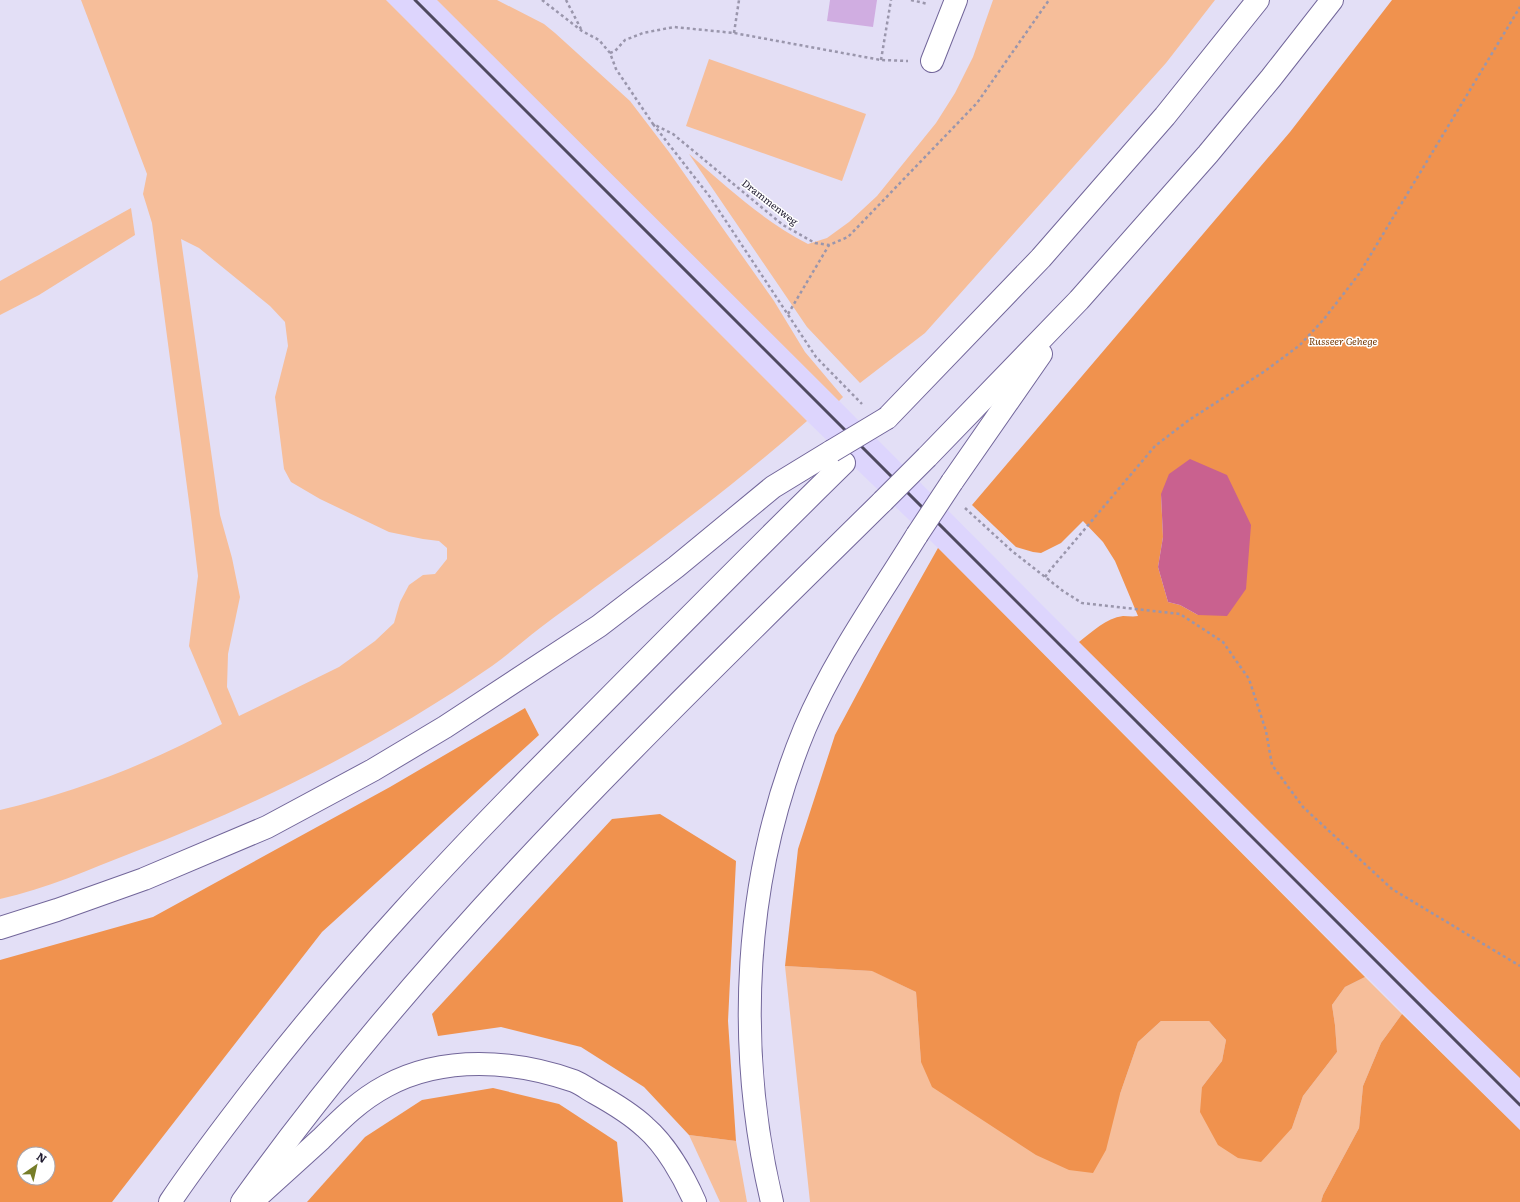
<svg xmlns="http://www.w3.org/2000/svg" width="1520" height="1202" font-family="Literata,serif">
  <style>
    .built { fill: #ddd5fd }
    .green { fill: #f6be9a; fill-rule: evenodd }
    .forest { fill: #f0924e; fill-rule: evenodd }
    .water { fill: #c9618f }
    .building { fill: #d0ade1 }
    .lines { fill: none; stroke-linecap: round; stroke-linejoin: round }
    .minor-casing { stroke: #72669a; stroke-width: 24 }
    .highway-casing { stroke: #72669a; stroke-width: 24 }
    .path { stroke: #9a96ac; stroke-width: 2.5; stroke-dasharray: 3 3; stroke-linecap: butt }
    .minor { stroke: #fff; stroke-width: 22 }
    .highway { stroke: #fff; stroke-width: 22 }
    .rail { stroke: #4e495f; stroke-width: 3 }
    .highway-bridge-casing { stroke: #72669a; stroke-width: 24; stroke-linecap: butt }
    .highway-bridge { stroke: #fff; stroke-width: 22 }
    .labels { text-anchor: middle; stroke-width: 3; stroke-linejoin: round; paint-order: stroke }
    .street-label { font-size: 10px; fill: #201b30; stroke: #fff }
    .park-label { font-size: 10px; font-style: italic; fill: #793d09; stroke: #fff }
  </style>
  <rect width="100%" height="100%" fill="#e3dff6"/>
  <path class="built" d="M386,0H437L618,179L1079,642L1433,994L1520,1078V1130L938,548L807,421Z"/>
  <g class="green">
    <path d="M81,0H386L807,421C739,481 667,535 594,588C576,602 558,614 540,628C524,640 509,654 492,666C381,743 260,804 134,852C90,869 46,889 0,899V810C77,792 153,762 222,724L189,646L198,576L191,517L152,223L143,194L147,174ZM181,239L199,248L270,306L285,322L288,346L275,397L284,469L291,482L320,499L389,532L423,539L439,541L447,548V559L435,574L423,575L409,585L400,602L394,623L375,641L339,667L239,716L227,687L228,654L240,597L232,558L220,515Z"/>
    <path d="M437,0H497L544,24L555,33L630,101L669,152L774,301L805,352L843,397L839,401Z"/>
    <path d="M993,0H1215L1166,63L925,333L860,383L807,327L689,154C727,187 763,221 808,244L827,238L849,222L877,196L936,123L955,93L973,57Z"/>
    <path d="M709,59L866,114L842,181L686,126Z"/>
    <path d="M131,208L135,235L39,295L0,315V281Z"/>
    <path d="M785,966L873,971L916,992L921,1062L1120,1094L1138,1042L1161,1021H1209L1226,1040L1222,1061L1202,1087L1292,1128L1303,1096L1337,1052L1335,1025L1332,1005L1345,987L1365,977L1402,1014L1381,1043L1363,1086L1359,1128L1323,1195L1321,1202H810Z"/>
    <path d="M689,1135L736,1141L747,1202H720Z"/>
  </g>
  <g class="forest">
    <path d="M1392,0H1520V1078L1433,994L1079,642C1092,632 1106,618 1123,616C1128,616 1133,617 1138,616L1115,561L1103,542L1083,521L1061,543L1041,553L1033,552L1016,547L972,505L1290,132ZM1161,494L1198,615L1180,605L1168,602L1158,567L1163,537Z"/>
    <path d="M938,548L1365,977L1345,987L1332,1005L1335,1025L1337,1052L1303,1096L1292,1128L1261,1162L1238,1158L1218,1145L1200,1112L1202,1087L1222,1061L1226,1040L1209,1021H1161L1138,1042L1120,1094L1106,1150L1093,1173L1069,1170L1036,1155L932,1087L921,1062L916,992L872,971L785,966L798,849L835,735L881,649Z"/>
    <path d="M525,708L539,735L322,932L112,1202H0V960L153,917L390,787ZM24,1154H48V1178H24Z"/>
    <path d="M660,814L736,861L728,1021L736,1141L689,1135L644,1087L581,1047L501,1027L438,1036L432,1014L612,819Z"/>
    <path d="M1402,1014L1520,1130V1202H1321L1323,1195L1359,1128L1363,1086L1381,1043Z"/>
    <path d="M493,1088L559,1104L617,1142L623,1202H307L365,1137L422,1100Z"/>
  </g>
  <path class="water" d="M1190,459L1227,475L1251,525L1246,589L1227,616L1198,615L1180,605L1168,602L1158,567L1163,537L1161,494L1169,474Z"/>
  <path class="building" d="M830,0H877L873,27L827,21Z"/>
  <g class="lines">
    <g class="minor-casing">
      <path id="minor" d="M932,61L956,0"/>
    </g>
    <g class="highway-casing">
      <g id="highway">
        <path d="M887,418L1041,258L1165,116L1258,0"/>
        <path d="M927,457L1079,300L1208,154L1271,78L1332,0"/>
        <path d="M952,482L1041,354"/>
        <path d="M0,928L57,910L144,879L267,827L373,770L445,727L599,626L676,567L773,487L832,451"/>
        <path d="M256,1198C278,1178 299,1159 321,1139C342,1118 360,1100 386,1086C443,1055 515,1060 574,1081C581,1084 588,1089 595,1093C613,1103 630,1113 645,1127C666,1145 684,1177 695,1202"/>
        <path d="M170,1202C194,1166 221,1131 247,1097C347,967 458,849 573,734C663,643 753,552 844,463"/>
        <path d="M242,1202C426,944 658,723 883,501"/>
        <path d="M772,1202C735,1046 743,877 805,728C834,660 878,598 917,535"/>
      </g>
    </g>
    <g class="path">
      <path d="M542,0L582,31L599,40L610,53L616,69L653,124L673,134L783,225L815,243L829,245L848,237L977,103L1049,0"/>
      <path d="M566,0L581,29"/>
      <path d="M911,0L928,4"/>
      <path d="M734,33L739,0"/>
      <path d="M610,53L615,51L625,40L643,33L674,27L734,33L881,60L908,61"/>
      <path d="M881,60L891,0"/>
      <path d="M653,124L710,197L816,357L862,404"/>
      <path d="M788,314L829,245"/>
      <path d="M965,508L1012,551L1063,591L1082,603L1180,614L1223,642L1249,679L1266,731L1272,765L1303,807L1392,889L1520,966"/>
      <path d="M1045,577L1051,569L1155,446L1189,420L1265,371L1300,345L1324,319L1359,274L1520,7"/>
    </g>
    <use href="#minor" class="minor"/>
    <use href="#highway" class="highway"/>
    <path class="rail" d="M415,0L1520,1105"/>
    <g class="highway-bridge-casing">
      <g id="highway-bridge">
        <path d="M832,451L887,418"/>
        <path d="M883,501L927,457"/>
        <path d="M917,535L952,482"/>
      </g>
    </g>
    <use href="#highway-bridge" class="highway-bridge"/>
  </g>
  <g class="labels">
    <g class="street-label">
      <text transform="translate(770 202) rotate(38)" y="4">Drammenweg</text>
    </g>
    <g class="park-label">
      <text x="1343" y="345">Russeer Gehege</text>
    </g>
  </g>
  <g transform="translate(36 1166) rotate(34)"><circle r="19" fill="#ffffff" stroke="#a6a4ac"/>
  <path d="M0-3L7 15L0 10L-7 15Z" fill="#767d28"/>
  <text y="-6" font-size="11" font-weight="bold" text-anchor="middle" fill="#201b30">N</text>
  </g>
</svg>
